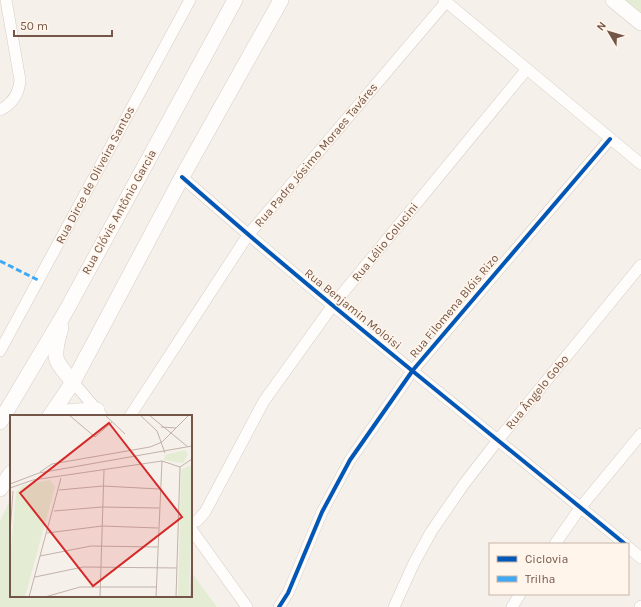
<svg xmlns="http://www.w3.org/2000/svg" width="641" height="607" font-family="Karla,sans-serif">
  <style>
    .green { fill: #e4edd4 }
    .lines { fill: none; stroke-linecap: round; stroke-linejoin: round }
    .street-casing { stroke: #d4ccc6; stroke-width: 12 }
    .secondary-casing { stroke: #d5ccc6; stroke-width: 16 }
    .street { stroke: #fefdfc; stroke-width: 11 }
    .secondary { stroke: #fefdfc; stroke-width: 15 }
    .quiet { stroke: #3fa9f5; stroke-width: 3; stroke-dasharray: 6 3; stroke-linecap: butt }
    .cycleway-casing { stroke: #fff5ea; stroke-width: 6 }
    .cycleway { stroke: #0057b8; stroke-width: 4 }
    .labels { text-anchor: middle; stroke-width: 3; stroke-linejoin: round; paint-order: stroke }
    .street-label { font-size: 12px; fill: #745649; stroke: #fff5ea }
    .inset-road { fill: none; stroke: #c2b2aa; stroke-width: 1 }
    .view { fill: #d62828; fill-opacity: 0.15; stroke: #d62828; stroke-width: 2 }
    .inset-edge { fill: none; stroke: #745649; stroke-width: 2 }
  </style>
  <rect width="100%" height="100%" fill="#f6f0ea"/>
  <g class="green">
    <path d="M624,0H641V14Z"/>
    <path d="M11,498V596H191V572L217,607H0V521Z"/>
  </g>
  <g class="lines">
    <g class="street-casing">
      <g id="street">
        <path d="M444,0L641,164"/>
        <path d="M0,110C12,104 19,94 20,80L6,0"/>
        <path d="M182,177C326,304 477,422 625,544"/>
        <path d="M0,351L190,0"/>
        <path d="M73,382L102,416"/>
        <path d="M130,416L248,235L446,2"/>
        <path d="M191,523L197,521L205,512L264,401L333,305L527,69"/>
        <path d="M191,529L247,607"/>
        <path d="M555,544L580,508L641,434"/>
        <path d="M628,547L641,558"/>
        <path d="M279,607L288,593L322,512L350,460L413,370L610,139"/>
        <path d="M394,607L414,563L431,532L464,484L498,440L641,265"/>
        <path d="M512,607L520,594"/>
        <path d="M640,607L641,606"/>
      </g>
    </g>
    <g class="secondary-casing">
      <g id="secondary">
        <path d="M613,0L641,23"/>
        <path d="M61,327C59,336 55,346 56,356C56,363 68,376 73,382"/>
        <path d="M50,416L73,382L182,177L281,0"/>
        <path d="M52,416C66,410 82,411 97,410"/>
        <path d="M0,422L66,311L235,0"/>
        <path d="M0,489L11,473"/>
      </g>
    </g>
    <use href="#street" class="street"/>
    <use href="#secondary" class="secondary"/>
    <path class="quiet" d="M0,261L38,280"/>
    <g class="cycleway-casing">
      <g id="cycleway">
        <path d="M182,177C326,304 477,422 625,544"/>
        <path d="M279,607L288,593L322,512L350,460L413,370L610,139"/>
      </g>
    </g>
    <use href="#cycleway" class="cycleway"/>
  </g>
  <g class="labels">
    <g class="street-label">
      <text transform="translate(316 155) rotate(-50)" y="4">Rua Padre Jósimo Moraes Taváres</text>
      <text transform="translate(95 175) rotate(-62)" y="4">Rua Dirce de Oliveira Santos</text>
      <text transform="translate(119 212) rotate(-61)" y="4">Rua Clóvis Antônio Garcia</text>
      <text transform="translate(385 242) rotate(-51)" y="4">Rua Lélio Colucini</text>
      <text transform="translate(454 306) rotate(-50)" y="4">Rua Filomena Blóis Rizo</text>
      <text transform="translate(353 309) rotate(39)" y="4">Rua Benjamin Moloisi</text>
      <text transform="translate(537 392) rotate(-51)" y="4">Rua Ângelo Gobo</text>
    </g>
  </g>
  <g transform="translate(10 415)">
    <rect width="182" height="182" fill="#f6f0ea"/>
    <path d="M175,35L178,39L173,48L154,45L155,40ZM179,51L182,52V97L179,182H168L171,55ZM40,65L45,72L15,182H0V144L6,77L13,70Z" fill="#e4edd4"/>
    <path class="inset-road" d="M59,0L85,22L102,7M95,0L115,19M130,0L147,16L155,38M139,0L178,32M151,12L166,13M30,57L42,49L140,32L152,27L179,0M0,69L29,58L182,31M0,73L23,65L152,46L170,52L182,44M49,75L93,71L149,74M44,96L92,92L149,93M0,118L3,76M37,118L92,111L148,113M30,141L81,131L148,132M25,162L73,152L167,153M19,182L51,63M35,182L70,172H147M90,182L94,55M146,182L152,46M166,182L170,52M181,182L182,123"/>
    <path class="view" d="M99,8L172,102L83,171L10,78Z"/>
    <rect width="182" height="182" class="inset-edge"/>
  </g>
  <rect x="489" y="543" width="140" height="52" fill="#fff5ea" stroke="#c7b5aa"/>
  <rect x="497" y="556" width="20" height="6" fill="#0057b8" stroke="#c7b5aa"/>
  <text x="525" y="563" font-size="12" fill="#745649">Ciclovia</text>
  <rect x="497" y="576" width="20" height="6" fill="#3fa9f5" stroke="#c7b5aa"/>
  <text x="525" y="583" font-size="12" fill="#745649">Trilha</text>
  <g transform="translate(609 32) rotate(308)" stroke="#fff5ea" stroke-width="3" paint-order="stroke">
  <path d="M0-3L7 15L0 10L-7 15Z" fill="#745649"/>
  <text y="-6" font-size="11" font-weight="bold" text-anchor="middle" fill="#745649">N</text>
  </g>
  <path d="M14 30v6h98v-6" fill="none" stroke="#745649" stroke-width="2"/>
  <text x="20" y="30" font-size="12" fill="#745649" stroke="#fff5ea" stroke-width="3" paint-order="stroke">50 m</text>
</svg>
